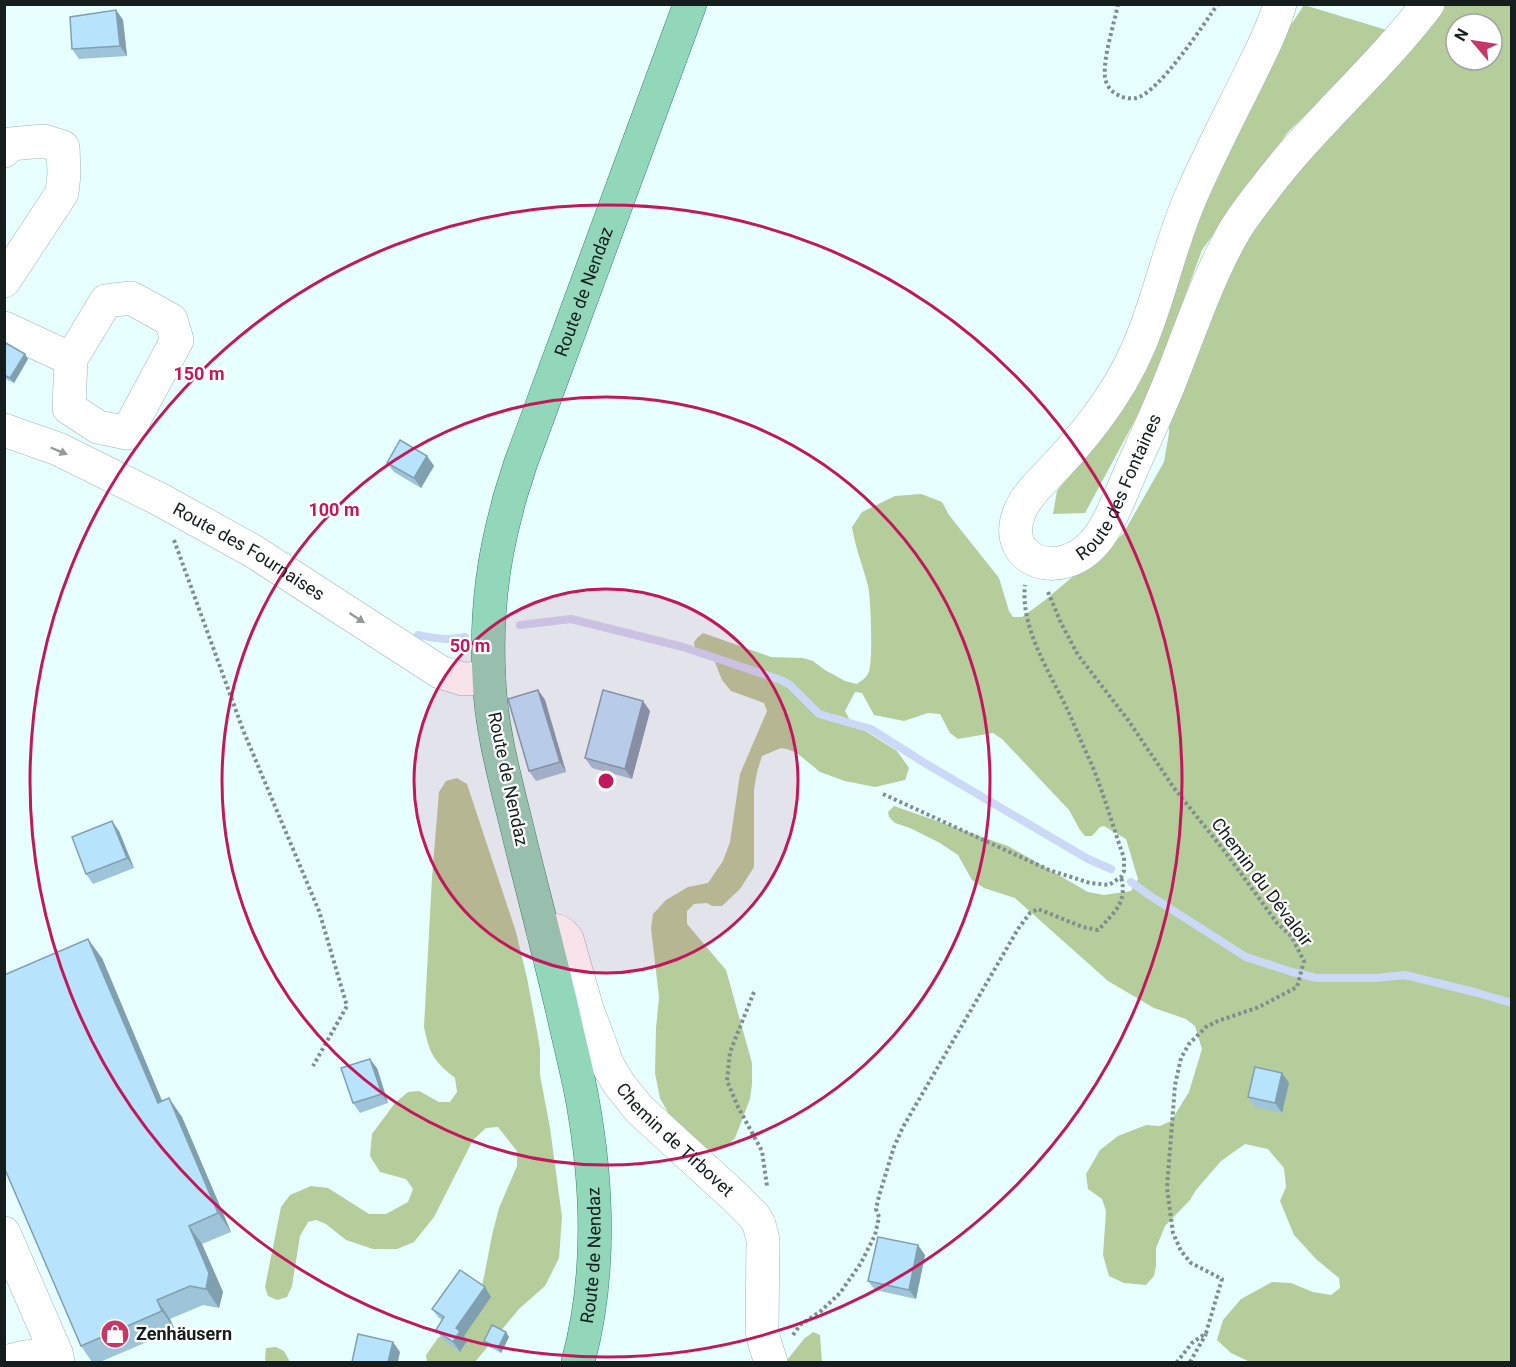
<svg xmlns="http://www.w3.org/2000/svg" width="1516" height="1367" font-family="Roboto,sans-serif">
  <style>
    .forest { fill: #b5cc9b; fill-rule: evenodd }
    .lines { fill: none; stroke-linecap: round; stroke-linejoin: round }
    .stream { stroke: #cbd9f6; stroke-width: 8 }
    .minor-casing { stroke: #9fb4b4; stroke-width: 34 }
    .major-casing { stroke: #378465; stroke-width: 34 }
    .path { stroke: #7e8e8e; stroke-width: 4; stroke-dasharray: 3 3; stroke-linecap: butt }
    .minor { stroke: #fff; stroke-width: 33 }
    .major { stroke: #92d7ba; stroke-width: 33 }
    .wall { fill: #9dc4d9 }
    .shaded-wall { fill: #80a0b0 }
    .building { fill: #b7e4fc; stroke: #80a0b0; stroke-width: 1.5 }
    .oneway { fill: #969999 }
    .ring { fill: none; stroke: #c2185b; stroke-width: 3 }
    .labels { text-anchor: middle; stroke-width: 4.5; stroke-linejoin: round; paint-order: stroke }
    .street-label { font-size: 18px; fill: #151d1d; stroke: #fff }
    .poi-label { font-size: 18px; font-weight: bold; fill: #151d1d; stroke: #fff; text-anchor: start }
    .centre { fill: #c2185b; stroke: #fff; stroke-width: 3 }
    .ring-label { font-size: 18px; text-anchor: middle; font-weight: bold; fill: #c2185b; stroke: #fff; stroke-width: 4.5; stroke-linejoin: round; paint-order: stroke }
  </style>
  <rect width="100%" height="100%" fill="#e8ffff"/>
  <g class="forest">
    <path d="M1304,5L1390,31L1288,132L1202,250L1148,396L1085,513L1053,514L1057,491L1114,421L1190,225L1270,57Z"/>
    <path d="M1440,5H1511V1362H1250L1231,1353L1217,1340L1223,1320L1241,1299L1272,1282L1291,1283L1313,1292L1331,1295L1340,1288L1339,1278L1317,1260L1294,1235L1280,1201L1286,1187L1284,1168L1268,1149L1245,1144L1221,1161L1196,1190L1190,1200L1165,1226L1156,1248V1266L1154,1276L1146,1285L1124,1283L1109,1276L1103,1255L1106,1211L1102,1199L1088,1189L1086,1174L1100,1150L1118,1136L1146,1125L1160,1126L1171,1121L1189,1092L1202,1049L1195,1026L1186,1019L1154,1008L1108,981L1015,898L984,888L972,880L958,855L940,843L910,828L895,823L889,817L888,812L894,806L1008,846L1088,892L1104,895L1131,891L1138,879L1126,839L1104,826L1100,827L1092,836H1085L1080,830L1069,810L1002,739L993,733L958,739L950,733L940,714L928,713L904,721L874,715L862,693L855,692L845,711L851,722L897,751L909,768L905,780L875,787L845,781L820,772L797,753L787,749L781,748L762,756L757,772L754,789V867L740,889L722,906H712L707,903L694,904L687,911V924L726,970L752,1063V1084L750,1099L735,1138L725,1148L714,1152L699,1150L679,1133L660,1098L655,1073L656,1028L659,997L651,928L653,914L666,900L688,887L708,883L723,861L730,842L740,774L767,711L764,703L731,691L722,680L714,660L695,650L694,642L698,637L703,633L771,657L803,658L813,661L825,670L845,681L857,684C862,680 867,678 869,671C873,660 871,598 868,586C863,566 855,547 852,527L862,512L895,496L921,494L942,502L949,515L999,578L1009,611L1013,617H1022L1044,601L1123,534L1164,462L1169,433V423L1251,222ZM1456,24H1492V60H1456Z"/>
    <path d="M457,778L467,784L516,932L527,978L537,1031L540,1049V1075L550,1128L562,1217L559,1258L545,1286L519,1309L475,1362H427L426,1355L438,1338L460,1323L479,1298L485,1272L492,1235L499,1208L517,1166V1151L498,1127L486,1128L473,1140L434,1217L414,1242L397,1249H373L346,1240L326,1224L316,1220L308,1222L300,1236L292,1286L287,1297L277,1300L268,1296L265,1287L281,1207L290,1195L311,1186L328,1188L369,1214H386L408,1202L413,1189L406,1179L380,1172L370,1156L372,1134L395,1103L408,1092L419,1091L439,1102H450L457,1092L455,1078C433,1060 430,1055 424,1027L432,878L439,792L446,781Z"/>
    <path d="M813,1332L820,1335L822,1362H787V1360L804,1339Z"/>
    <path d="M276,1347L284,1351L290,1362H266L265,1359L266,1348Z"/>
  </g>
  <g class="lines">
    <g class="stream">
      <path d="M520,625L571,619L683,647L781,680L790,685L819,714L871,729L923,762L1088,859L1111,869"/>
      <path d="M418,635C435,638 449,641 465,637"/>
      <path d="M1131,882L1149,895L1246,957L1292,972L1317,978H1376L1405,975L1474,992L1512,1003"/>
    </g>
    <g class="minor-casing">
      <g id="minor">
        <path id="s1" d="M1280,4C1273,28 1262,50 1251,72C1231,113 1210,153 1192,194C1170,243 1160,297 1139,346C1117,398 1080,442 1041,482C972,551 1061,598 1103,531C1116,510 1124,486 1134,464C1146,437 1158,411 1169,384C1189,334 1206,282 1232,235C1241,219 1252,205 1263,191C1313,124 1377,71 1428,4"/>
        <path d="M4,151L10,144L44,141L63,147L64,174L62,193L4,281"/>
        <path d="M131,298L171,320L177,340L127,433L98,427L69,408L71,359L106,301Z"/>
        <path d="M4,328L71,359"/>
        <path id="s2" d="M4,430L58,449L159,499L253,551L440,672L463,679L489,678"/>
        <path id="s3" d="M543,932C555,929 559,929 567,939L587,1009L598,1038L607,1064L619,1084L639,1109L735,1197L754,1216L759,1224L763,1240L762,1330L765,1344L771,1362"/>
        <path d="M4,1233L56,1353L58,1362"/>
        <path d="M4,1362L25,1357L56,1353"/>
      </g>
    </g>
    <g class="major-casing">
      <g id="major">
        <path id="s4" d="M578,1362C601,1277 598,1185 582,1098C577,1070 569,1041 563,1013C550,957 535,900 521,844C508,789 491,734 489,677C486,621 492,563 507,509C510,494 516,480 520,465L690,4"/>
      </g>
    </g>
    <g class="path">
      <path d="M1118,4C1114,25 1103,57 1105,77C1106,85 1111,92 1118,95C1123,98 1130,99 1136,98C1159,93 1203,25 1218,4"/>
      <path d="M174,540L243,730L319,911L347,1006L313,1066"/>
      <path d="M1048,592L1061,623L1078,655L1128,720L1174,788L1226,853L1277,923L1291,936L1304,961L1297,987L1259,1007L1218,1021L1206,1027L1189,1044L1181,1058L1175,1085L1167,1188L1173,1233L1181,1251L1191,1263L1222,1279L1206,1333L1192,1343L1177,1362"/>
      <path d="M883,794L1049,870L1090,883L1109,885L1121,877L1124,871V858C1113,827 1104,794 1091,763C1083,746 1076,729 1069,713C1051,674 1020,629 1025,585"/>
      <path d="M754,992L730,1052L727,1081L738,1107L762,1151L767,1186"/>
      <path d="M793,1335L800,1325L821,1311L840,1293L861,1263L875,1235L879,1217L876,1209L879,1196L894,1147L903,1127L1018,929L1030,913L1038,909L1083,927L1098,930C1114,913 1128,902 1121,877"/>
      <path d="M1190,1362L1206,1334"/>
    </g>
    <use href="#minor" class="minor"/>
    <use href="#major" class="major"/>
  </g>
  <g class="wall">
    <path d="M116,10L123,20L127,56L79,59L72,49Z"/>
    <path d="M4,342L28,359L14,383L4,378Z"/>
    <path d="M427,456L434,466L421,488L394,472L387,463Z"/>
    <path d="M538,690L545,700L566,772L536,781L529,771Z"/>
    <path d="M650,711L632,779L592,768L585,758Z"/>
    <path d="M119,831L134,868L93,884L86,874Z"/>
    <path d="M102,958L162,1101L182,1117L231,1232L202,1244L223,1292L219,1308L203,1305L170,1319L175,1330L100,1362H92L81,1346Z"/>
    <path d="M377,1068L388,1103L360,1113L353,1103Z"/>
    <path d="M1289,1083L1282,1113L1255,1107L1248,1097Z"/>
    <path d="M925,1255L916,1299L875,1290L868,1281Z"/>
    <path d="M491,1297L464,1336L467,1341L460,1352L443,1339L436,1330L442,1320L439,1318L432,1309Z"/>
    <path d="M506,1332L509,1337L501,1353L488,1346L484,1341Z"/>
  </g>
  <g class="shaded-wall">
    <path d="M116,10L123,20L127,56L120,46Z"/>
    <path d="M25,354L28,359L14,383L10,378Z"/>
    <path d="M427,456L434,466L421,488L414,478Z"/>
    <path d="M538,690L545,700L566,772L560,762Z"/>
    <path d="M643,701L650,711L632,779L625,769Z"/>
    <path d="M112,821L119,831L134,868L127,858Z"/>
    <path d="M88,939L102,958L171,1122L158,1103Z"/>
    <path d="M370,1059L377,1068L388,1103L382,1094Z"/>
    <path d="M1282,1073L1289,1083L1282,1113L1275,1103Z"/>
    <path d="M169,1098L182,1117L231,1232L218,1213Z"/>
    <path d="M189,1226L202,1244L223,1292L219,1308L206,1289Z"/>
    <path d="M918,1245L925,1255L916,1299L909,1290Z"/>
    <path d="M485,1287L491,1297L464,1336L467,1341L460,1352L453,1342L456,1328Z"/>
    <path d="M157,1300L170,1319L175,1330L162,1311Z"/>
    <path d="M506,1332L509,1337L501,1353L498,1348Z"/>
    <path d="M393,1342L400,1352L398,1362H388Z"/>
  </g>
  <g class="building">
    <path d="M116,10L120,46L72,49L70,17Z"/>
    <path d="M4,342L25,354L10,378L4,375Z"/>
    <path d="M400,440L427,456L414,478L387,463Z"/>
    <path d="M538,690L560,762L529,771L508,699Z"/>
    <path d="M603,690L643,701L625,769L585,758Z"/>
    <path d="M112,821L127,858L86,874L72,837Z"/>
    <path d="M88,939L158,1103L169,1098L218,1213L189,1226L209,1273L206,1289L190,1286L157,1300L162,1311L81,1346L4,1167V975Z"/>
    <path d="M370,1059L382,1094L353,1103L341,1068Z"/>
    <path d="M1255,1067L1282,1073L1275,1103L1248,1097Z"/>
    <path d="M878,1237L918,1245L909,1290L868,1281Z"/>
    <path d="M460,1270L485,1287L456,1328L460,1331L453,1342L436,1330L444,1317L432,1309Z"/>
    <path d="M492,1325L506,1332L498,1348L484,1341Z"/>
    <path d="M358,1334L393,1342L388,1362H352Z"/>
  </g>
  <defs><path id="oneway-solid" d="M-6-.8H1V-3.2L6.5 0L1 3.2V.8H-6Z" transform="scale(1.5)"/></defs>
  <g class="oneway">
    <use href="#oneway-solid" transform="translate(59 451) rotate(23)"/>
    <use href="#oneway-solid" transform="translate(357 618) rotate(33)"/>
  </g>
  <circle cx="606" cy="781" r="192" fill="#c2185b" fill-opacity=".12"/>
  <g class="ring">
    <circle cx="606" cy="781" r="192"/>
    <circle cx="606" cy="781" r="384"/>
    <circle cx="606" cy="781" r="576"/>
  </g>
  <defs>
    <g id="shop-disc" transform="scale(1.5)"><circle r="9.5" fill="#c53764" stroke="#fff"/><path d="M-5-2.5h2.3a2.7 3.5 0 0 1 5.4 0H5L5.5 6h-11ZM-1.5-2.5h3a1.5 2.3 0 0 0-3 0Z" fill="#fff"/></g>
  </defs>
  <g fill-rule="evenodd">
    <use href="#shop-disc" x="115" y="1334"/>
  </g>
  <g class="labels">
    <g class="street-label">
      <text dy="6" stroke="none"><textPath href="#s4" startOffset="1098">Route de Nendaz</textPath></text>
      <text dy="6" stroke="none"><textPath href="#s1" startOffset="759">Route des Fontaines</textPath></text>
      <text dy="6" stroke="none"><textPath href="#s2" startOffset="274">Route des Fournaises</textPath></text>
      <text transform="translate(508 779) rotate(78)" y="6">Route de Nendaz</text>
      <text transform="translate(1262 882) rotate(53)" y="6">Chemin du Dévaloir</text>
      <text dy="6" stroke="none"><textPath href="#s3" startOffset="261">Chemin de Tirbovet</textPath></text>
      <text dy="6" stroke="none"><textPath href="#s4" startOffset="108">Route de Nendaz</textPath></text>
    </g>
    <g class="poi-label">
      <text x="136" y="1340">Zenhäusern</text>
    </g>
  </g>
  <circle cx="606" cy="781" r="9" class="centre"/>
  <g class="ring-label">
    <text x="199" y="380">150 m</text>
    <text x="334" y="516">100 m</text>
    <text x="470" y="652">50 m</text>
  </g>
  <rect width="1516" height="1367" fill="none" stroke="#151d1d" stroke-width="12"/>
  <g transform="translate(1474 42) rotate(299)"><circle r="28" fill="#ffffff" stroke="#a1a5a5" stroke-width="1.5"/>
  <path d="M0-4.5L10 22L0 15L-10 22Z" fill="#c53764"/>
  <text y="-9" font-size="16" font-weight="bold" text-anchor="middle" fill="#151d1d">N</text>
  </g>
</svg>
